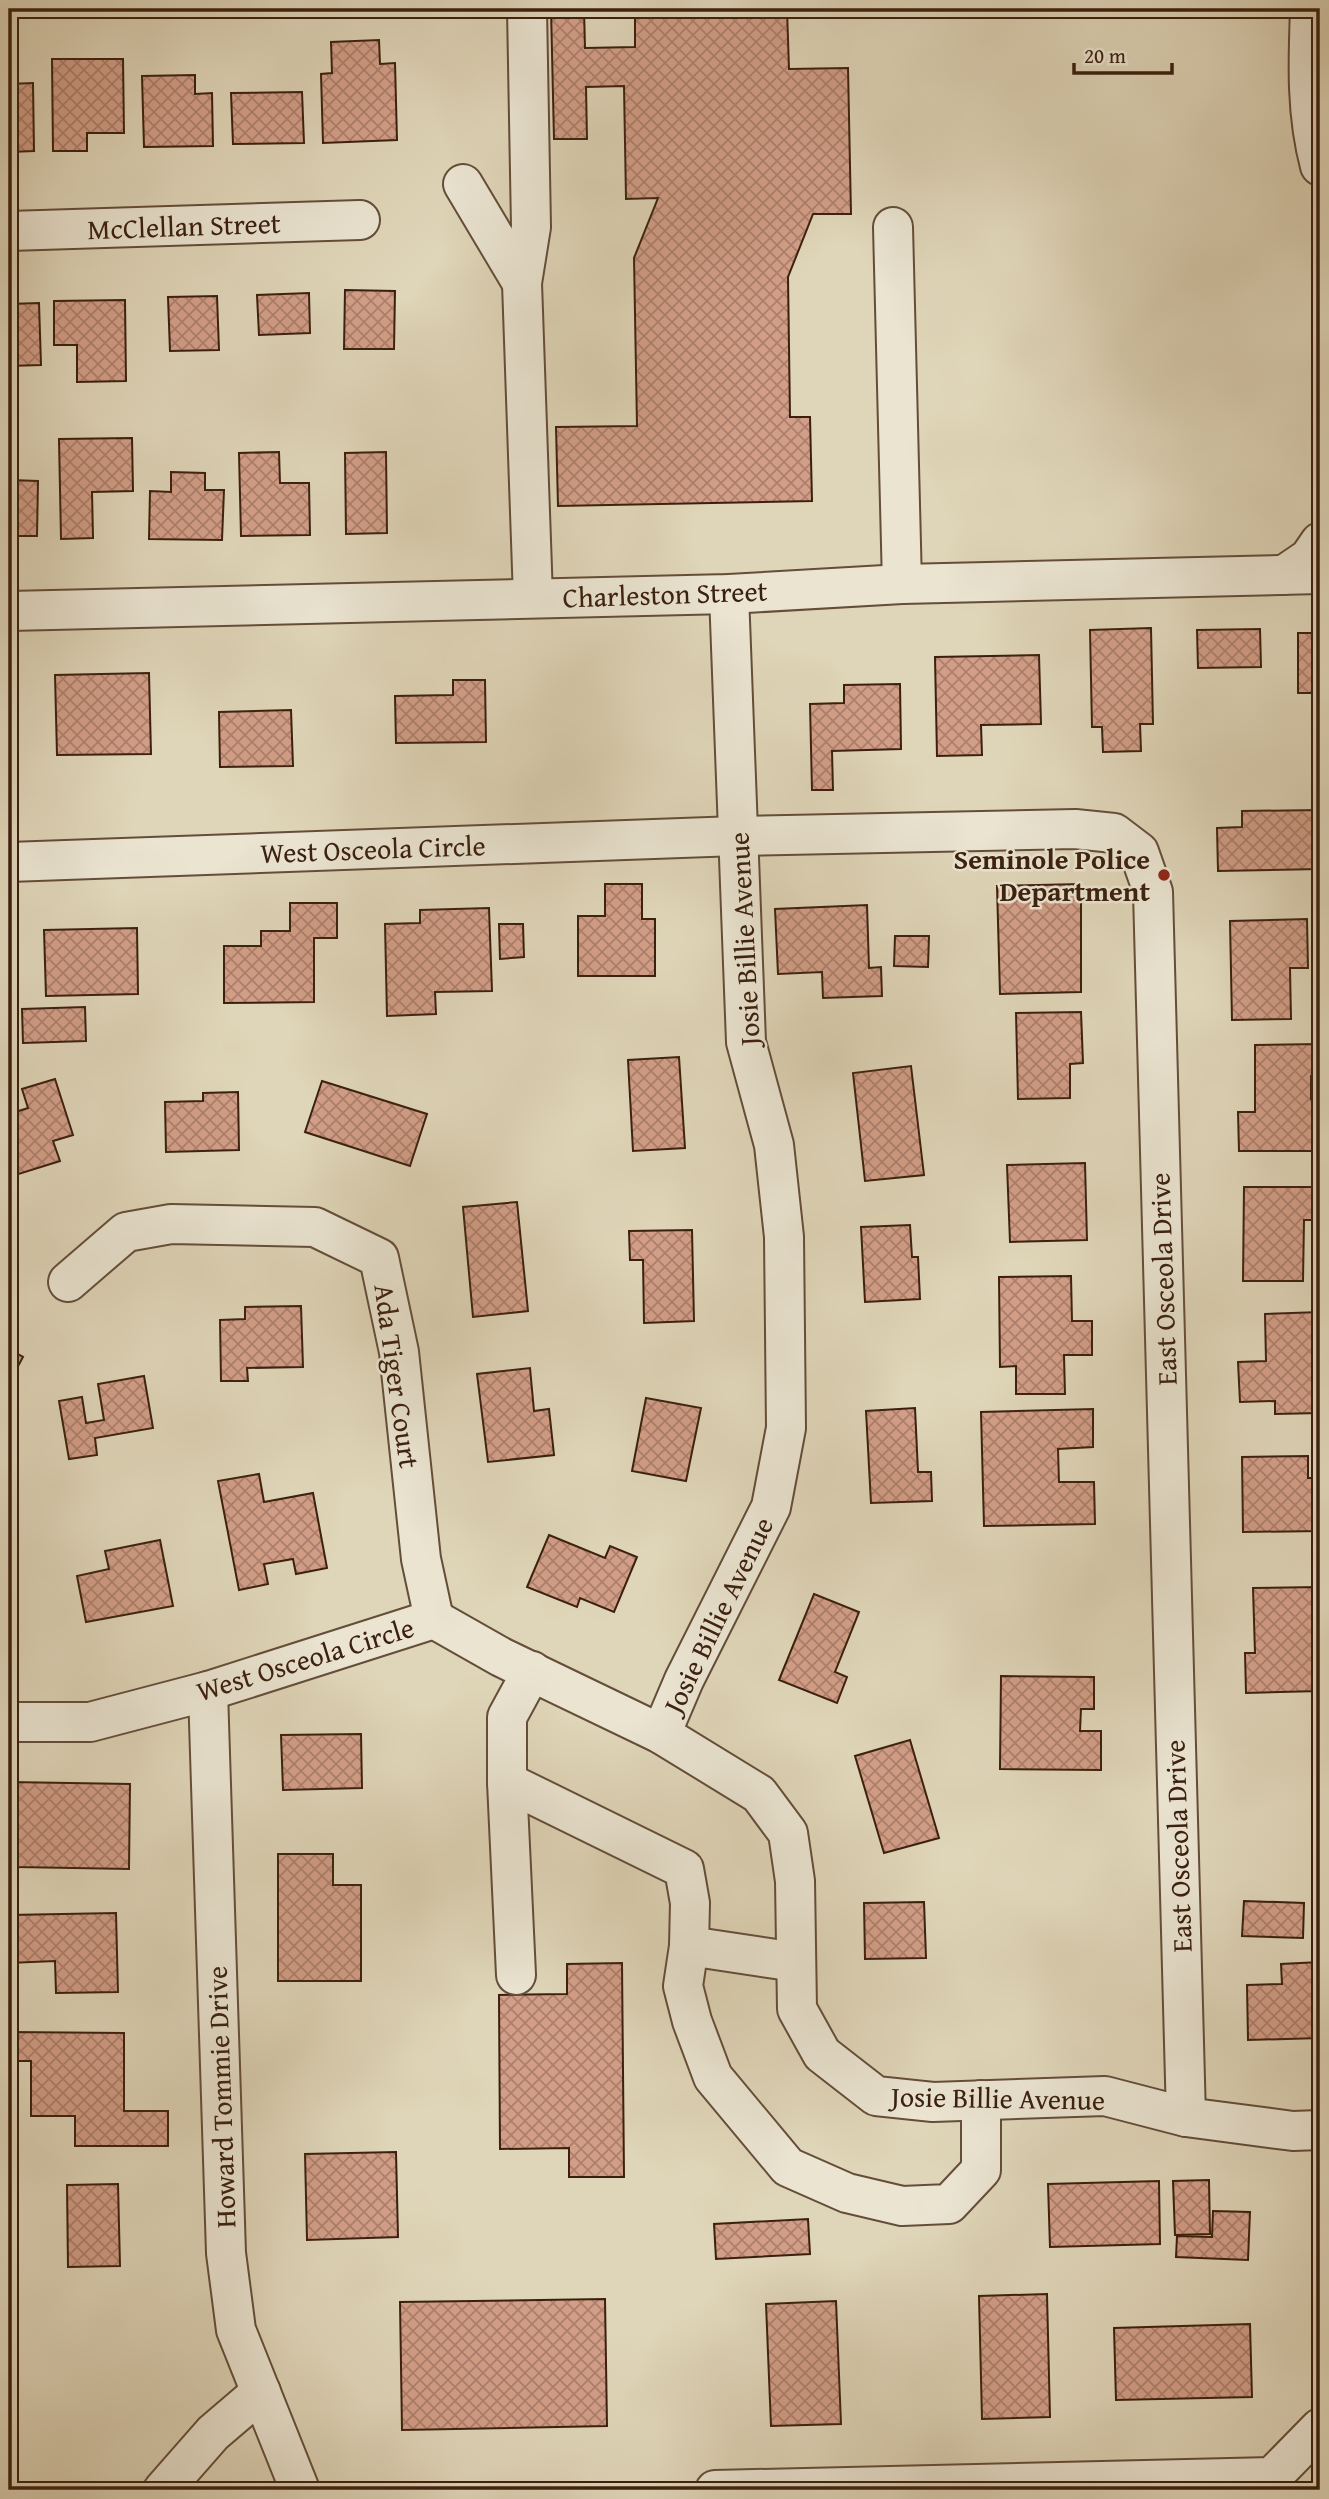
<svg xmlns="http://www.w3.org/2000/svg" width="1329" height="2499" font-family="'Gentium Book Plus',serif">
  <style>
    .building { fill: url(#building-cross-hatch); stroke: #3b200f; stroke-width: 2 }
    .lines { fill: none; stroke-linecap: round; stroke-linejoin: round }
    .minor-casing { stroke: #644d39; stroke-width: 42 }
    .minor { stroke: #eae4d1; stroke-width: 38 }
    .poi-dot { fill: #8f2418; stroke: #eae4d1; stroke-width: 2.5 }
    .labels { text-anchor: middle; stroke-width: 5; stroke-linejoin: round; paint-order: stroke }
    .street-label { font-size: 28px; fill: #3b200f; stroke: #eae4d1 }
    .poi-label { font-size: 28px; font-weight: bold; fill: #3b200f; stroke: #eae4d1; text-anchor: end }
  </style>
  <defs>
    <pattern id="building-cross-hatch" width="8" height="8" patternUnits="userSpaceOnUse" patternTransform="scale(1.75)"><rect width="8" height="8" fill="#d39e87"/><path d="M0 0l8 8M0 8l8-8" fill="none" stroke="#ac806d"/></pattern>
  </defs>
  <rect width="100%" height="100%" fill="#dfd5b8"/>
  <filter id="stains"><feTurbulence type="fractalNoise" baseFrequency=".00286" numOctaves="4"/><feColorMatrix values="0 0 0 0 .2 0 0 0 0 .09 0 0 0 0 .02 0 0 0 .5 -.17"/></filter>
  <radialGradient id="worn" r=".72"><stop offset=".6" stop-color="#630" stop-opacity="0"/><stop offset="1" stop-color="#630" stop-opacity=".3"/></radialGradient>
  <g class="building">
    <path d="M551,9H584L585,48L635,47V9H787L789,69L848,68L851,214H813L788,277L790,417H810L812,501L558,506L556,427L637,426L634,258L658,198L626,199L624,86L586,87L587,139H554Z"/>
    <rect x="1222" y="9" width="61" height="2"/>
    <path d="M379,40L380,64L395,63L397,140L323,143L321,74L332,73L331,42Z"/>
    <path d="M52,59H123L124,133H87V151H53Z"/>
    <path d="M195,75V94L212,93L213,146L144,147L142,76Z"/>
    <path d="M33,83L34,151L9,152V84Z"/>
    <path d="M302,92L304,143L233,144L231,93Z"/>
    <path d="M345,290L395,291L394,349H344Z"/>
    <path d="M309,293L310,333L259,335L257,295Z"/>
    <path d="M217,296L219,350L170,351L168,297Z"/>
    <path d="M125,300L126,381L77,382V345H54V301Z"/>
    <path d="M39,303L41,365L9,366V304Z"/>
    <path d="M132,438L133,491L92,492L93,538L61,539L59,439Z"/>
    <path d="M279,452L280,483H309L310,535L241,536L239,453Z"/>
    <path d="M386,452L387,533L346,534L345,453Z"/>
    <path d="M9,462L10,480L38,481L37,536H9Z"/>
    <path d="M171,472L205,473V490H224L222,540L149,539L150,491L171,492Z"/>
    <path d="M1151,628L1153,724H1140L1141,751L1103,752L1102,727H1092L1090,630Z"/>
    <path d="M1260,629L1261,667L1198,668L1197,630Z"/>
    <rect x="1298" y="633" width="22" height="60"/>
    <path d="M1039,655L1041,724L981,725L982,755L937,756L935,657Z"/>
    <path d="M149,673L151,754L57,755L55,675Z"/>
    <path d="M453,680H485L486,742L396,743L395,696L453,695Z"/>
    <path d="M900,684L901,749L832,751L833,790H812L810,704L844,703V685Z"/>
    <path d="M291,710L293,766L220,767L219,712Z"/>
    <path d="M1320,810V869L1218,871L1217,828L1242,827V811Z"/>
    <path d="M605,884H642V919H655V976H578V916H605Z"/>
    <path d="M1081,884V992L1000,994L997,886Z"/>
    <path d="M290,903H337V938H314V1002L224,1003V946H261V931H290Z"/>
    <path d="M867,905L869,968L881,967L882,996L823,998L822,972L778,974L775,909Z"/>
    <path d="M489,908L492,991L435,992L436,1014L387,1016L385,924L420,923V910Z"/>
    <path d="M1307,919L1308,968H1290L1291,1019L1232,1020L1230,921Z"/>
    <path d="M499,924H523L524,957L500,959Z"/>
    <path d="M137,928L138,994L46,996L44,930Z"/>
    <path d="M895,936H929L928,967L894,966Z"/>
    <path d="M85,1007L86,1041L23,1043L22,1009Z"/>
    <path d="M1081,1012L1083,1063L1070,1064V1098L1018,1099L1016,1013Z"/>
    <path d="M1320,1044V1076H1311V1099H1320V1151H1239L1238,1112H1255V1045Z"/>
    <path d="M679,1057L685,1148L633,1151L628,1060Z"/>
    <path d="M911,1066L924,1175L865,1181L853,1073Z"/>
    <path d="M55,1079L73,1135L53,1141L60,1161L9,1177V1114L28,1108L22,1089Z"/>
    <path d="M322,1081L427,1114L410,1166L305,1132Z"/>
    <path d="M238,1092L239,1150L166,1152L165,1102L203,1101V1093Z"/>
    <path d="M1085,1163L1087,1240L1010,1242L1007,1165Z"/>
    <path d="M1244,1187H1320V1220H1304L1303,1281H1243Z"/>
    <path d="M517,1202L528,1311L473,1317L463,1207Z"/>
    <path d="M910,1225L912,1257H918L920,1299L865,1302L861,1227Z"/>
    <path d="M692,1230L694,1321L644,1323L643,1260H630L629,1231Z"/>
    <path d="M1071,1276L1072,1321H1092V1355H1064L1065,1394H1016V1366L1000,1367L999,1277Z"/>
    <path d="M301,1306L303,1367L247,1368L248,1381H221L220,1320L245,1319V1307Z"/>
    <path d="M1320,1312V1413L1275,1414V1401L1240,1402L1238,1362L1266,1361L1265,1314Z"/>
    <path d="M9,1349L23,1357L9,1383Z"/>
    <path d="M530,1368L534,1411L549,1409L554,1455L488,1462L477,1374Z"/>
    <path d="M144,1376L153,1428L95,1438L97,1455L69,1459L59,1401L82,1397L86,1423L104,1420L98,1384Z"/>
    <path d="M646,1398L701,1408L686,1481L632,1471Z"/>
    <path d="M915,1408L918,1472H931L932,1501L871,1503L866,1411Z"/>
    <path d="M1093,1409V1447L1058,1449L1059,1482H1094L1095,1524L984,1526L981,1412Z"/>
    <path d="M1308,1456V1478H1320V1531L1243,1532L1242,1457Z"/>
    <path d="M259,1474L264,1502L313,1493L327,1568L296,1574L293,1559L264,1564L268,1584L239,1590L218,1481Z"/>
    <path d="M549,1535L605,1558L610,1546L637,1557L614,1612L580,1598L577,1607L527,1587Z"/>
    <path d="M160,1540L173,1606L86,1622L77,1576L109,1569L105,1551Z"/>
    <path d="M1319,1587L1320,1691L1246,1693L1245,1653H1255L1253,1588Z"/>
    <path d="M814,1594L859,1612L835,1672L847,1677L837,1703L779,1680Z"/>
    <path d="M1001,1676L1094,1677V1709H1081L1080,1731H1101V1770L1000,1769Z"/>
    <path d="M361,1734L362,1788L283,1790L281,1735Z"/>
    <path d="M910,1740L939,1838L884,1853L855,1756Z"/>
    <path d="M9,1782L130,1784L129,1869L17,1867V1833H9Z"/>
    <path d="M278,1854H333V1885H361V1981H278Z"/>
    <rect x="1313" y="1854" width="7" height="39"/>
    <path d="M1244,1901L1304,1903L1303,1938L1242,1936Z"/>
    <path d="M924,1902L926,1958L865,1959L864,1903Z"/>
    <path d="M116,1913L118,1992L56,1993L55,1961L9,1963V1915Z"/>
    <path d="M1320,1962V2038L1248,2040L1247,1985L1282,1984L1281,1964Z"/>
    <path d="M622,1963L624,2177H569V2148L500,2149L499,1995L567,1994V1964Z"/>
    <path d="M9,2032L124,2033V2111H168V2146H75V2116H31V2061H9Z"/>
    <path d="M396,2152L398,2237L307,2240L305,2154Z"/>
    <path d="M1209,2180L1210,2234L1175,2235L1173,2181Z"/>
    <path d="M1159,2181L1160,2244L1050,2247L1048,2184Z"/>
    <path d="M118,2184L120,2266L68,2267L67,2185Z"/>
    <path d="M1213,2211L1250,2212L1248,2260L1176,2257L1177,2236L1212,2237Z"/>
    <path d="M808,2219L810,2254L716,2259L714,2224Z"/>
    <path d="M1047,2294L1050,2417L982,2419L979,2296Z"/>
    <path d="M605,2299L607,2426L402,2430L400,2302Z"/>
    <path d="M836,2301L841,2424L771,2426L766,2304Z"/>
    <path d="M1250,2324L1252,2397L1116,2400L1114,2328Z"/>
  </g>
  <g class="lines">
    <g class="minor-casing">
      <g id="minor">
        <path d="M527,9L531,227L522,283L533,598"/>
        <path d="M1310,9C1308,62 1306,114 1320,166"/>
        <path d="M463,184L522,283"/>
        <path d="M893,227L902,584"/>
        <path d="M9,231L360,220"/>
        <path d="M1284,575L1309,558L1320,542"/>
        <path d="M9,611L729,594L902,584L1320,574"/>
        <path d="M9,862L737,836L1075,829L1114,833L1139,852L1153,892L1186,2117"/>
        <path d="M68,1282L126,1232L171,1224L315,1227L379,1258L399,1352L421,1559L434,1619"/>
        <path d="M208,1691L226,2253L236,2330L300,2490"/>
        <path d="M9,1722H90L208,1691L434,1619L501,1657L661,1734L759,1794L788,1833L795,1881L797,2009L822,2054L876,2096L933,2102L1105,2096L1186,2117L1293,2131L1320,2130"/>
        <path d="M661,1734L684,1680L771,1507L786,1428L784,1237L774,1145L746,1042L729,594"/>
        <path d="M507,1782L684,1869L690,1903L689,1946L683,1986L692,2021L713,2077L788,2167L847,2193L902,2206L949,2204L981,2170V2100"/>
        <path d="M689,1946L796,1962"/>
        <path d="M516,1975L507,1782V1717L532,1671"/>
        <path d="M163,2490L213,2433L261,2392"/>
        <path d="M715,2490L1272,2477L1320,2428"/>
      </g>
    </g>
    <use href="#minor" class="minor"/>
  </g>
  <circle class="poi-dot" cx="1164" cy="875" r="7"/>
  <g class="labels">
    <g class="street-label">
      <text transform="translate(184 226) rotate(-2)" y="10">McClellan Street</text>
      <text transform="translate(665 594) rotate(-2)" y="10">Charleston Street</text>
      <text transform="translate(373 849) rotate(-2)" y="10">West Osceola Circle</text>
      <text transform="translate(744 939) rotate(-93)" y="10">Josie Billie Avenue</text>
      <text transform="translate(1163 1279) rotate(-92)" y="10">East Osceola Drive</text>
      <text transform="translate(397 1376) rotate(82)" y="10">Ada Tiger Court</text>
      <text transform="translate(718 1615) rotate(-64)" y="10">Josie Billie Avenue</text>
      <text transform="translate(305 1659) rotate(-17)" y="10">West Osceola Circle</text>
      <text transform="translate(1178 1846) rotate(-92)" y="10">East Osceola Drive</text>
      <text transform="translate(221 2097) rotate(-92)" y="10">Howard Tommie Drive</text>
      <text transform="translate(998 2098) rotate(1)" y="10">Josie Billie Avenue</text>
    </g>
    <g class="poi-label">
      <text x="1150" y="869">Seminole Police<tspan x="1150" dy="32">Department</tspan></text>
    </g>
  </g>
  <rect width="1329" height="2499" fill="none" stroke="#dfd5b8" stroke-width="35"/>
  <rect x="10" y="10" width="1308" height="2478" fill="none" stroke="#3b200f" stroke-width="3.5"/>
  <rect x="18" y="18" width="1294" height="2464" fill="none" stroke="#3b200f" stroke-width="2"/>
  <path d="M1074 63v10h98v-10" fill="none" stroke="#3b200f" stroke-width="3.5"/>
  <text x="1084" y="63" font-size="21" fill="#3b200f" stroke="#eae4d1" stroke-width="5" paint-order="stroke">20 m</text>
  <rect width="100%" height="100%" filter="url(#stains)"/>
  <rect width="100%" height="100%" fill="url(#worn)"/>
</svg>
